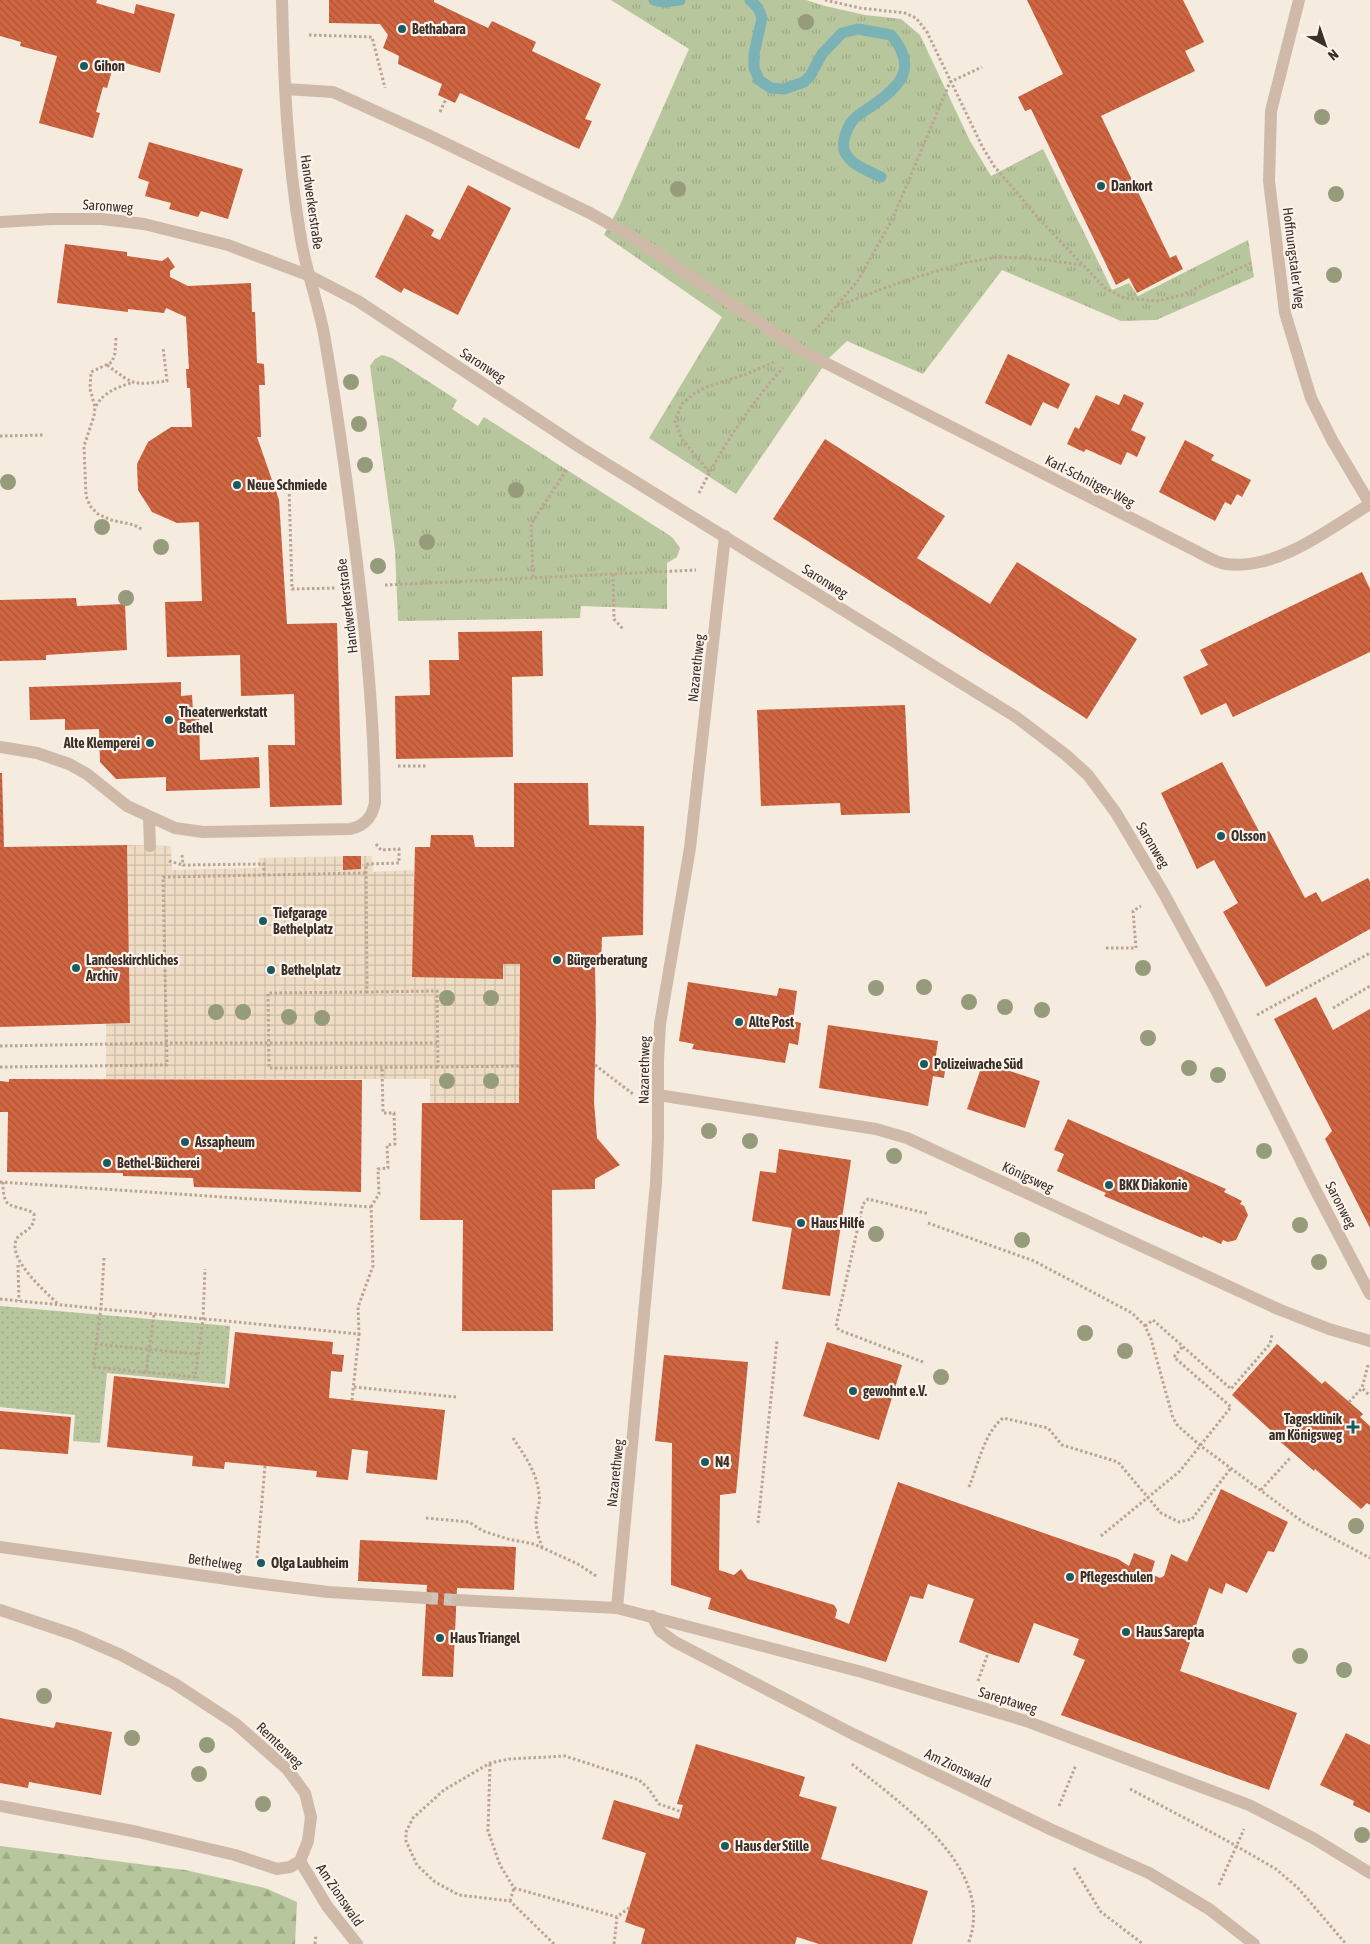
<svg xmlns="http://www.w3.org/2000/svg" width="1370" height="1944" font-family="'Asap Condensed',sans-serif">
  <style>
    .grass { fill: url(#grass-tufts) }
    .forest { fill: url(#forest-firs) }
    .garden { fill: url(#garden-dots) }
    .plaza { fill: url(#plaza-grid) }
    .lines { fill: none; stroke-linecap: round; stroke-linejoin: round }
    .stream { stroke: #7ab2b5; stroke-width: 11 }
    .building { fill: url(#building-back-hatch) }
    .minor-tunnel { stroke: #d0c5ba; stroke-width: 12; stroke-dasharray: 12 6; stroke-linecap: butt }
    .path { stroke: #bba493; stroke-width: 3; stroke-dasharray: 2.5 2.5; stroke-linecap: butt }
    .service { stroke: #cfbaa9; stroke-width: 12 }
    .minor { stroke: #cfbaa9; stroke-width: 12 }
    .tree { fill: #969c7b }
    .poi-dot { fill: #1a5b61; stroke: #fcf4ec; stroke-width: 2 }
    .labels { text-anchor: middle; stroke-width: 4.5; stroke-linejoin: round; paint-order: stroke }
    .poi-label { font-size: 14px; font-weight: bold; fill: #3b2f29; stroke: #fcf4ec; text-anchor: start }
    .street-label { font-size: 14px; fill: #3b2f29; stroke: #fcf4ec }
  </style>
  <defs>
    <pattern id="grass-tufts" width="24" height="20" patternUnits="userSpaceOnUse" patternTransform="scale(1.25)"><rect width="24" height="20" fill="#b7c69c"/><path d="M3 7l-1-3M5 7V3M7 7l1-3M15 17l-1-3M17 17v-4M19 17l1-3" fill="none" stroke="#9eaa86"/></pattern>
    <pattern id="forest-firs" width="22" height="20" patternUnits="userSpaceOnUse" patternTransform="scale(1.25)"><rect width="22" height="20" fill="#b7c69c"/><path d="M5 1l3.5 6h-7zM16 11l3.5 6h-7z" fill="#9eaa86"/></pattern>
    <pattern id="garden-dots" width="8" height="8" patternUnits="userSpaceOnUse" patternTransform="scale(1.25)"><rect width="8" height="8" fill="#b7c69c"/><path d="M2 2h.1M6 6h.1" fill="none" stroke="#9eaa86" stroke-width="1.8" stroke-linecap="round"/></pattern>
    <pattern id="plaza-grid" width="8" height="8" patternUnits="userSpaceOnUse" patternTransform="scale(1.25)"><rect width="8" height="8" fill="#eedcc4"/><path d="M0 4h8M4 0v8" fill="none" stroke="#cdbda8"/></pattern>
    <pattern id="building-back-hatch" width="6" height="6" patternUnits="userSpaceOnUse" patternTransform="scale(1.25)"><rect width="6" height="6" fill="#d06541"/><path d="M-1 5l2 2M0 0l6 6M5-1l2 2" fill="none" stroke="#aa5436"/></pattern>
  </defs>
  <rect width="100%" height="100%" fill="#f5ebde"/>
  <g class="grass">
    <path d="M611,0H806L825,6L865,15L901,19L920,35L970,141L991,176L1043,149L1112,290L1129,283L1138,296L1248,240L1254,277L1156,320L1121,321L1002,270L923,374L847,341L829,358L736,494L649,438L722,317L604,235L619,207L689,49Z"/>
    <path d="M382,355L392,358L457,400L452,409L478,426L484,417L672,537L680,548L677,557L667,563V609L581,606L580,618L398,621L395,550L370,366L375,359Z"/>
  </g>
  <path class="forest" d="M0,1846L185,1870L265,1888L297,1902L295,1944H0Z"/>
  <path class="garden" d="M0,1306L230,1326L225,1384L107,1373L100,1443L73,1441L75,1415L0,1407Z"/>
  <path class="plaza" d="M127,845L171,846L172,870L259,868V858L361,856H372L373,872L414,870L413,977L503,964H520L519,1103H430V1079H106V1024L130,1023Z"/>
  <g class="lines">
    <g class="stream">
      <path d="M654,0L664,2L680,0"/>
      <path d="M750,0L758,8L762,18L754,54V68L759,80L771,88L784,89L804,82L810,76L822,54L842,33L858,29L891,35C918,67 902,85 872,106C866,110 859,114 854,119C848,125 846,132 844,140C839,161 866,170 881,177"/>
    </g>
  </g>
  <g class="building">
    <path d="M0,0H97L96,3L134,14L136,4L175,14L160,73L115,60L107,88L103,87L96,112L100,113L93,138L39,123L57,56L20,46L21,42L0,36Z"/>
    <path d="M329,0H434V2L488,28L492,21L536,42L532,51L601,84L585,119L592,121L579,149L460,93L455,103L438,95L442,84L398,64L399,56L383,48L388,35L380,24L329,23Z"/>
    <path d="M1027,0H1183L1204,42L1185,51L1195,71L1101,116L1170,258L1176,255L1183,269L1137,293L1129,278L1116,285L1031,109L1025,111L1018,97L1063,74Z"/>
    <path d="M149,142L243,169L228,219L201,211L198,217L169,209L171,203L145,196L149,182L138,178Z"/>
    <path d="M468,185L511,208L458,315L404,288L401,293L375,277L406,214L434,230L431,236L440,240Z"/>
    <path d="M65,244L127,252V256L162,261L168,257L175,267L170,271V277L188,286L251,283L252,312H255L257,363L264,364L265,385H259L261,437H257L279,500L287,624L337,623L342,805L270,807L268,745H295L294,694L241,696L240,655L167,657L165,602L202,601L199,522L177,523L152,512L138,490L137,464L148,442L171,427H192L190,388H187L186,369H189L186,317L166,308L164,313L128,309V312L57,303Z"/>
    <path d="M1008,354L1070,384L1058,409L1043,402L1031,426L985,403Z"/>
    <path d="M1124,394L1144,403L1131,430L1146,437L1137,457L1127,452L1121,465L1086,449L1084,452L1067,444L1075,427L1079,429L1096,395L1119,405Z"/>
    <path d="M825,439L945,516L917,558L990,604L1017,562L1137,639L1087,719L773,519Z"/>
    <path d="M1185,440L1214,455L1211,460L1251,480L1242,497L1237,494L1231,505L1225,502L1215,521L1159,492Z"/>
    <path d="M1362,572L1370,589V652L1233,717L1226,703L1201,715L1183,677L1208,665L1200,650Z"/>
    <path d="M76,598L77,606L125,604L127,650L46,655V660L0,661V600Z"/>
    <path d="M542,631L543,676L512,677L513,757L396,759L395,696L430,695L429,660H459L458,632Z"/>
    <path d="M181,682V696L192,695L193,711H199L200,760L259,757L260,788L166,791V777L116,779L100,762L99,729L65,730V719L30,720L29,687Z"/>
    <path d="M905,705L910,813L841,815L840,803L761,806L757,710Z"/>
    <path d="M1222,762L1261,835L1269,831L1305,898L1316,892L1322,902L1368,878L1370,882V929L1266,987L1223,912L1238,903L1214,860L1197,869L1161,793Z"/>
    <path d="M0,773H2L4,847L127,845L130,1023L0,1027Z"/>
    <path d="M514,783H588L589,825L644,826L643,935L602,937L601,965L595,966L596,1020L594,1102L597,1138L620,1165L595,1179V1189L552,1190L553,1331H462L463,1220H420L422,1103H519L520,964H503V979L412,977L415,847H430L431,835H473L475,847H514Z"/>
    <path d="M343,856H361V869L343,870Z"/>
    <path d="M688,982L777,996L779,988L797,991L793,1021L801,1023L798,1045L789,1043L785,1063L692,1049L694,1044L679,1041Z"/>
    <path d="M1316,997L1333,1030L1370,1009V1228L1325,1139L1332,1131L1274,1019Z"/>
    <path d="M828,1025L938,1041L935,1062L946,1063L944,1078L933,1076L928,1106L819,1088Z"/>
    <path d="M983,1062L1040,1081L1025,1128L967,1109Z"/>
    <path d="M9,1079L362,1080L361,1192L194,1187L193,1178L123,1176V1173L7,1172L8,1112H0V1081L9,1082Z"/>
    <path d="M1068,1119L1226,1189L1224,1192L1242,1201L1240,1204L1244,1206L1248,1215L1236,1240L1228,1242L1223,1240L1221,1244L1203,1236L1202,1238L1104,1196L1106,1193L1057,1171L1064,1154L1054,1150Z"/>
    <path d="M779,1149L851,1160L830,1296L782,1289L792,1228L752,1221L760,1171L776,1173Z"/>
    <path d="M235,1332L333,1342L332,1354L344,1355L342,1372L331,1371L329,1398L445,1410L437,1480L366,1473L368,1451L352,1449L348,1480L316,1477L317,1471L225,1462L224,1469L192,1466L193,1456L107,1447L114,1376L229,1388Z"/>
    <path d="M827,1342L902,1365L879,1440L803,1416Z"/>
    <path d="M1277,1344L1322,1384L1325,1381L1363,1414L1360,1417L1370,1426V1505L1367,1503L1361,1509L1315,1469L1314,1471L1276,1438L1278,1437L1232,1395Z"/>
    <path d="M664,1355L748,1362L736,1493L720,1495L719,1570L734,1575L741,1569L748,1579L834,1605L837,1610L835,1618L849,1624L898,1482L1118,1559L1129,1566L1134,1553L1155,1561L1151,1574L1160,1578L1164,1576L1171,1554L1187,1562L1221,1489L1288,1522L1274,1552L1268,1551L1247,1593L1226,1583L1222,1594L1209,1588L1180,1671L1297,1713L1269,1790L1061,1715L1085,1660L1073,1655L1079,1639L1034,1623L1019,1663L988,1653L959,1642L974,1599L928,1584L923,1599L910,1596L886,1662L708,1609L711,1598L671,1585L672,1443L655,1441Z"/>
    <path d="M0,1411L71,1417L68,1454L0,1449Z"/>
    <path d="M360,1540L516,1547L514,1590L457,1588L453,1677L422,1676L427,1585L358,1581Z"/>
    <path d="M0,1718L54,1728L56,1722L112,1732L101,1795L29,1782L28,1788L0,1783Z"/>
    <path d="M1346,1733L1370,1745V1813L1353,1805L1354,1801L1320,1785Z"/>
    <path d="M696,1744L805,1777L799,1796L837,1807L821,1859L928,1891L912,1944H819L797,1937L795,1944H641L645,1929L625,1922L646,1853L602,1839L614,1800L679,1819L683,1805L677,1804Z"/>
  </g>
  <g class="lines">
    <path class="minor-tunnel" d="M426,1598L457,1600"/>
    <g class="path">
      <path d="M825,0L860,8L905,13L916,18L927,32L983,148L994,166L1040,220L1105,288L1124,298L1157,301L1182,295L1253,262"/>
      <path d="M309,35L372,37L385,88"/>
      <path d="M440,112L446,99"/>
      <path d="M837,306L901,282L963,263L998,257L1040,259L1082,265"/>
      <path d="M815,331L857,282L892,220L950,82L982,67"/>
      <path d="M116,338L115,353L112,362L91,372L90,389L95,407L94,416L84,446L86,496L90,506L98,514L111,520L134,525L143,530"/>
      <path d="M107,365C135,386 133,385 167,381L163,347"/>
      <path d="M96,406C103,393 117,387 131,383"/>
      <path d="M0,436L45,435"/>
      <path d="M709,472L682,439L675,421L682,404L692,395L706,387L747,374L774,362"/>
      <path d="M273,485H289L292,589L336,588"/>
      <path d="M289,485L323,484"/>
      <path d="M699,493C721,449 750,404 783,368"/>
      <path d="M613,574L614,619L623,629"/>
      <path d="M533,577L531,524L568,468"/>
      <path d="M385,585L696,570"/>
      <path d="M398,766H427"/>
      <path d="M376,844L381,850L399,849V863L366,864L367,992L437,991L438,1067L520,1066"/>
      <path d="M182,855L183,865L264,864V875"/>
      <path d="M169,861L183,865"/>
      <path d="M1106,948H1136L1133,911L1141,906"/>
      <path d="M367,992L268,993L269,1068L438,1067"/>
      <path d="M1333,1008L1370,986"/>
      <path d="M1257,1015L1370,953"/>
      <path d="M0,1046L166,1043H437"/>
      <path d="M595,1065L633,1094"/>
      <path d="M0,1067L167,1065L163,877L366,873"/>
      <path d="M0,1182L371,1207L373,1266L358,1307L359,1334"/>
      <path d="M3,1182C3,1188 3,1194 5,1199C8,1209 27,1207 34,1214C35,1226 29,1229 20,1235C0,1253 45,1291 58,1304"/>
      <path d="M371,1207L379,1194L378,1169L388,1168L387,1145L395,1144L394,1113H383L382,1067"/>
      <path d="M928,1223L1034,1261L1132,1313L1145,1326L1151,1339L1173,1418L1178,1426L1201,1446L1303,1522L1370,1558"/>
      <path d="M104,1258L101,1308L93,1367L195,1377L203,1319L205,1269"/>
      <path d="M18,1265L19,1301"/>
      <path d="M0,1299L359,1334L352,1400"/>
      <path d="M1145,1326L1153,1320L1231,1389L1270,1344L1272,1334"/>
      <path d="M95,1344L197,1354"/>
      <path d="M923,1362L839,1330L836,1326L863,1204L868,1199L929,1214"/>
      <path d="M1368,1365L1362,1388L1370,1396"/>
      <path d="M146,1372L154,1314"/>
      <path d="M354,1387L456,1397"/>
      <path d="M1349,1402L1362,1388"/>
      <path d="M513,1438C524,1455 537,1472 539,1494C541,1502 536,1512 536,1521C536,1530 539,1538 542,1547"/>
      <path d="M969,1487C978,1465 984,1433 1003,1418L1048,1428L1062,1445L1118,1462L1161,1513L1179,1522L1192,1519L1231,1468"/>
      <path d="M1261,1490L1291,1457"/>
      <path d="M426,1518L469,1522L483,1531L508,1539L534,1544L578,1564L596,1576"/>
      <path d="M758,1523L777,1341"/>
      <path d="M1101,1536L1180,1471L1231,1407L1174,1357L1183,1346"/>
      <path d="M257,1558L265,1466"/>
      <path d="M978,1681L988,1653"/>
      <path d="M490,1764L488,1831L500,1865L514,1888L617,1917"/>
      <path d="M852,1764C901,1804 998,1869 968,1944"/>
      <path d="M1130,1789L1224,1839L1276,1869L1298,1888L1346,1944"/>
      <path d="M1059,1806L1076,1765"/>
      <path d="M1074,1868L1101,1912L1143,1944"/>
      <path d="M1219,1885L1244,1829"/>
      <path d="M510,1901L514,1888"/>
      <path d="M315,1944L316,1935"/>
      <path d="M554,1944L510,1901L459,1895L435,1882L417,1865L406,1841V1832L413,1818L444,1790L490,1763L509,1759L565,1756L639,1780L648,1788L659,1804L682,1812"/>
      <path d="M614,1944L617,1917L630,1907"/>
    </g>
    <g class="service">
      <path d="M285,89L333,92L428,135L590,213L634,238L800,350"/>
      <path d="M149,817L150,846"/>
    </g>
    <g class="minor">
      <path d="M1299,0L1271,111L1269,181L1285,313L1311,398L1332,440L1370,504"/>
      <path d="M0,222L52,219H102L144,224L228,245L310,276L358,301L581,448L1016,717L1066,755L1088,775L1116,813L1163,892L1217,992L1317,1193L1370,1294"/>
      <path d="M800,350L1198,552C1206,556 1217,563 1226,564C1277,571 1329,529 1370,504"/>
      <path d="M0,747L37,753L69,764L87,774L127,806L175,828L203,832L350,829C365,826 372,817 375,803C374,709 364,616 352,523C344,460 335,397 324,334C318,302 306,271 301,239C287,160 284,80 282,0"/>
      <path d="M658,1095L876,1129L907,1138L1278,1309L1329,1329L1370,1341"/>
      <path d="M0,1547L255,1583L328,1592L426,1598"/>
      <path d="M457,1600L617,1608L862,1672L1026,1721L1249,1805L1313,1838L1370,1873"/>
      <path d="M617,1608L656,1183L658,1138V1060L660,1024L690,848L725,536"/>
      <path d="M0,1610L75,1635L121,1655L175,1684L236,1724L287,1769L305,1793L311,1817L308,1841L300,1861L290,1867L277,1869L235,1855L138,1832L0,1806"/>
      <path d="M652,1616L660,1631L675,1642L853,1734L1050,1829L1149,1873L1209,1909L1254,1944"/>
      <path d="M300,1861L327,1906L357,1944"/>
    </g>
  </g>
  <g class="tree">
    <circle cx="806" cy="22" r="8"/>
    <circle cx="1322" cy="117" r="8"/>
    <circle cx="678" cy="189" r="8"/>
    <circle cx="1336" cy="194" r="8"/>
    <circle cx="1334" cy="275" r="8"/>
    <circle cx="351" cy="382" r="8"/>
    <circle cx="359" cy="424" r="8"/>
    <circle cx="365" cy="465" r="8"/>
    <circle cx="8" cy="482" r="8"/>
    <circle cx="516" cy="490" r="8"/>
    <circle cx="102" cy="527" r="8"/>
    <circle cx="427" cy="542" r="8"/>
    <circle cx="161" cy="547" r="8"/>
    <circle cx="378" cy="566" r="8"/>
    <circle cx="126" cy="598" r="8"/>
    <circle cx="1143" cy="968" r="8"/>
    <circle cx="924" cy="987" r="8"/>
    <circle cx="876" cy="988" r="8"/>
    <circle cx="447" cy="998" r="8"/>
    <circle cx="491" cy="998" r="8"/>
    <circle cx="969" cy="1002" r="8"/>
    <circle cx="1005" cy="1007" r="8"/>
    <circle cx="1042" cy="1010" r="8"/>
    <circle cx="216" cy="1012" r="8"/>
    <circle cx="243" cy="1012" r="8"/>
    <circle cx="289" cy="1017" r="8"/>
    <circle cx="322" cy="1018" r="8"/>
    <circle cx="1148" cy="1038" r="8"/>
    <circle cx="1189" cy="1068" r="8"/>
    <circle cx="1218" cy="1075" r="8"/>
    <circle cx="447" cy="1081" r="8"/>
    <circle cx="491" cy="1081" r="8"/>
    <circle cx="709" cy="1131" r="8"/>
    <circle cx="750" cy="1141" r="8"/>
    <circle cx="1264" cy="1151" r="8"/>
    <circle cx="894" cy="1156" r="8"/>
    <circle cx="1300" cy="1225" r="8"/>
    <circle cx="876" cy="1234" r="8"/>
    <circle cx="1022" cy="1240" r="8"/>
    <circle cx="1319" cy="1262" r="8"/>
    <circle cx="1085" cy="1333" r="8"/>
    <circle cx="1125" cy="1351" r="8"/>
    <circle cx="941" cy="1377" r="8"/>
    <circle cx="1356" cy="1526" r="8"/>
    <circle cx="1300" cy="1656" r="8"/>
    <circle cx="1344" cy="1670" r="8"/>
    <circle cx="44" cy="1696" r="8"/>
    <circle cx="132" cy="1738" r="8"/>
    <circle cx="207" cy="1745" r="8"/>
    <circle cx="199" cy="1774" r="8"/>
    <circle cx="263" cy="1804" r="8"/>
    <circle cx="1362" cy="1835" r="8"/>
  </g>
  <g class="poi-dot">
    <circle cx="402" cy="29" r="5"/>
    <circle cx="84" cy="66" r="5"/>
    <circle cx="1101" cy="186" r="5"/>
    <circle cx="237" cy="485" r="5"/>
    <circle cx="169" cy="720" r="5"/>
    <circle cx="150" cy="743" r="5"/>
    <circle cx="1221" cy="836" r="5"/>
    <circle cx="263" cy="921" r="5"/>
    <circle cx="557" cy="960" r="5"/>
    <circle cx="76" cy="968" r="5"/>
    <circle cx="271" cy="970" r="5"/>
    <circle cx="739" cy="1022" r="5"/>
    <circle cx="924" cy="1064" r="5"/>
    <circle cx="185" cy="1142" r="5"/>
    <circle cx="107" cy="1163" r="5"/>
    <circle cx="1109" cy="1185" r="5"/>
    <circle cx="801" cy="1223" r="5"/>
    <circle cx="853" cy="1391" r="5"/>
    <path d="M1350.5 1419.5h5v5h5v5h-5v5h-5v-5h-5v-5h5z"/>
    <circle cx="705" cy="1462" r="5"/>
    <circle cx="261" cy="1563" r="5"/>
    <circle cx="1070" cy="1577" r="5"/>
    <circle cx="1126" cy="1632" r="5"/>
    <circle cx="440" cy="1638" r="5"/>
    <circle cx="725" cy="1846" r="5"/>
  </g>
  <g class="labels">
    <g class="poi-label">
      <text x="412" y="34">Bethabara</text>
      <text x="94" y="71">Gihon</text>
      <text x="1111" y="191">Dankort</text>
      <text x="247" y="490">Neue Schmiede</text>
      <text x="179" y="717">Theaterwerkstatt<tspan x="179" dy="16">Bethel</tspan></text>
      <text x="140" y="748" text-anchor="end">Alte Klemperei</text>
      <text x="1231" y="841">Olsson</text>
      <text x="273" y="918">Tiefgarage<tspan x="273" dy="16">Bethelplatz</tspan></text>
      <text x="86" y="965">Landeskirchliches<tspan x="86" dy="16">Archiv</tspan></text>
      <text x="567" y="965">Bürgerberatung</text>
      <text x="281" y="975">Bethelplatz</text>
      <text x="749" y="1027">Alte Post</text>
      <text x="934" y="1069">Polizeiwache Süd</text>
      <text x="195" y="1147">Assapheum</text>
      <text x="117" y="1168">Bethel-Bücherei</text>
      <text x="1119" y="1190">BKK Diakonie</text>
      <text x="811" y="1228">Haus Hilfe</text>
      <text x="863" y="1396">gewohnt e.V.</text>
      <text x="1342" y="1424" text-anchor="end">Tagesklinik<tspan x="1342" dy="16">am Königsweg</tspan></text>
      <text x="715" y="1467">N4</text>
      <text x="271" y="1568">Olga Laubheim</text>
      <text x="1080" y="1582">Pflegeschulen</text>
      <text x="1136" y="1637">Haus Sarepta</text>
      <text x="450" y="1643">Haus Triangel</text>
      <text x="735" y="1851">Haus der Stille</text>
    </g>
    <g class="street-label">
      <text transform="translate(312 202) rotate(82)" y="5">Handwerkerstraße</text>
      <text transform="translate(108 206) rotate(4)" y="5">Saronweg</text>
      <text transform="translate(1294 258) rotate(83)" y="5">Hoffnungstaler Weg</text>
      <text transform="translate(483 365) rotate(33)" y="5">Saronweg</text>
      <text transform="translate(1090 481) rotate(27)" y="5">Karl-Schnitger-Weg</text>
      <text transform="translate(825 581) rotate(32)" y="5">Saronweg</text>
      <text transform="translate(347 606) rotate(-97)" y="5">Handwerkerstraße</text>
      <text transform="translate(696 668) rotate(-84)" y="5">Nazarethweg</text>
      <text transform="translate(1153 845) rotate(59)" y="5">Saronweg</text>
      <text transform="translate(644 1070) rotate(-89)" y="5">Nazarethweg</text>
      <text transform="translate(1028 1177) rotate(25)" y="5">Königsweg</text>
      <text transform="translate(1341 1205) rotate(63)" y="5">Saronweg</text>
      <text transform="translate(615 1473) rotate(-84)" y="5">Nazarethweg</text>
      <text transform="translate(215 1562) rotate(8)" y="5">Bethelweg</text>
      <text transform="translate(1008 1700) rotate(17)" y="5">Sareptaweg</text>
      <text transform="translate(280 1745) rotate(44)" y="5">Remterweg</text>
      <text transform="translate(958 1768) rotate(26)" y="5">Am Zionswald</text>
      <text transform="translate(340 1895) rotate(56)" y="5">Am Zionswald</text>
    </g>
  </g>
  <g transform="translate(1325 45) rotate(140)" stroke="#fcf4ec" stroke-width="4" paint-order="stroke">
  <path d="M0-4L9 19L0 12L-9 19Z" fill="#3b2f29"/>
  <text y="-8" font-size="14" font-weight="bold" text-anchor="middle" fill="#3b2f29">N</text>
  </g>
</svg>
